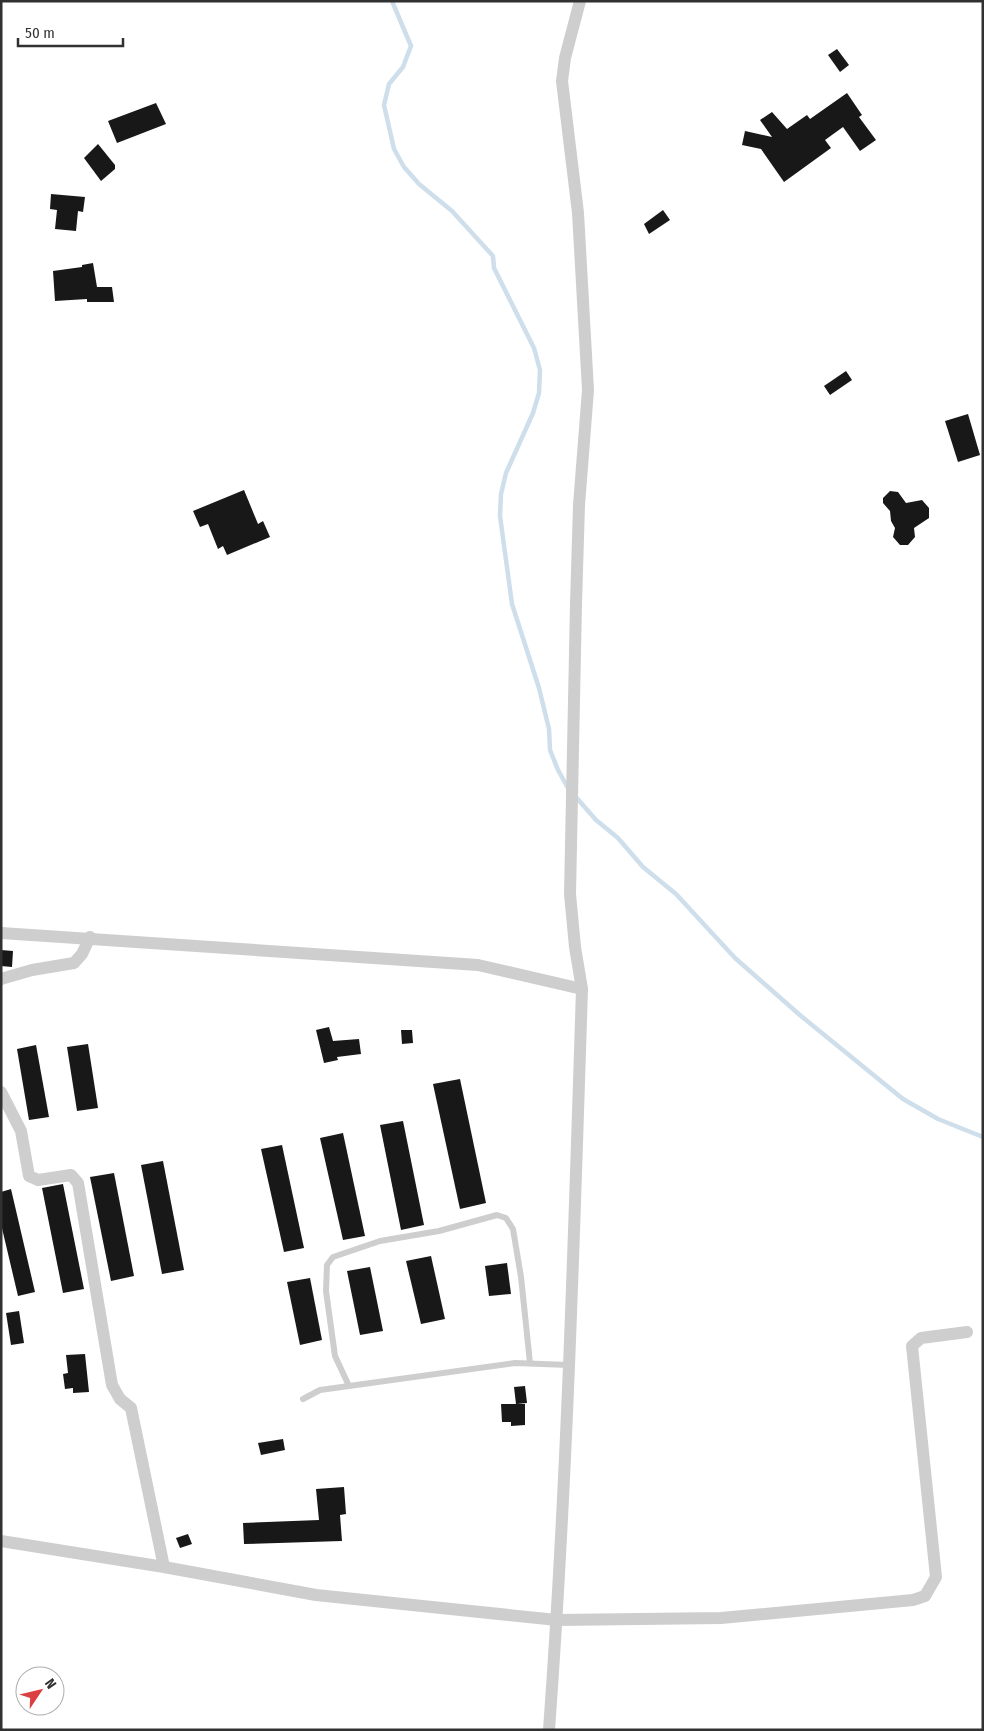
<svg xmlns="http://www.w3.org/2000/svg" width="984" height="1731" font-family="'Fira Sans Condensed',sans-serif">
  <style>
    .lines { fill: none; stroke-linecap: round; stroke-linejoin: round }
    .stream { stroke: #cedeeb; stroke-width: 4.5 }
    .building { fill: #181818 }
    .lane { stroke: #cecece; stroke-width: 6 }
    .street { stroke: #cecece; stroke-width: 12 }
  </style>
  <rect width="100%" height="100%" fill="#fff"/>
  <g class="lines">
    <g class="stream">
      <path d="M392,1L411,46L403,67L389,84L384,105L394,149L404,167L419,184L452,211L493,256L494,268L534,348L540,370L539,393L533,413L506,473L501,494L500,516L512,604L539,688L549,729L550,750L558,770L568,788"/>
      <path d="M575,796L596,820L618,838L643,867L676,894L735,958L801,1016L903,1099L938,1119L983,1137"/>
    </g>
  </g>
  <g class="building">
    <path d="M837,49L849,65L840,72L828,55Z"/>
    <path d="M847,93L862,115L859,117L876,140L860,151L843,127L825,140L831,148L784,182L761,149L742,145L745,131L772,137L760,120L772,112L787,129L807,115L810,119Z"/>
    <path d="M156,103L166,124L117,143L108,121Z"/>
    <path d="M98,144L115,165V169L101,181L84,158Z"/>
    <path d="M51,194L85,197L83,212L78,211L76,231L55,229L57,210L50,209Z"/>
    <path d="M663,210L670,220L649,234L644,224Z"/>
    <path d="M93,263L97,287H112L114,302H87V299L55,301L53,271L82,267V265Z"/>
    <path d="M846,371L852,380L830,395L824,386Z"/>
    <path d="M968,414L980,455L958,462L945,421Z"/>
    <path d="M244,490L258,524L263,521L270,537L227,555L223,546L218,549L208,524L200,527L193,511Z"/>
    <path d="M890,491L898,492L906,503L922,500L929,508V518L914,528L915,537L908,545H900L893,537L895,528L891,521L890,511L883,503V498Z"/>
    <path d="M1,950L13,951L12,967L1,966Z"/>
    <path d="M329,1027L333,1041L359,1039L361,1054L337,1057L338,1060L324,1063L316,1030Z"/>
    <path d="M401,1030H412L413,1043L402,1044Z"/>
    <path d="M88,1044L98,1108L77,1111L67,1047Z"/>
    <path d="M36,1045L49,1117L29,1120L17,1049Z"/>
    <path d="M460,1079L486,1203L460,1209L433,1084Z"/>
    <path d="M403,1121L424,1225L401,1230L380,1125Z"/>
    <path d="M343,1133L365,1236L343,1240L320,1138Z"/>
    <path d="M282,1145L304,1248L284,1252L261,1149Z"/>
    <path d="M163,1161L184,1270L162,1274L141,1165Z"/>
    <path d="M114,1173L134,1276L111,1281L90,1177Z"/>
    <path d="M63,1184L84,1289L63,1293L42,1188Z"/>
    <path d="M11,1189L35,1292L18,1296L1,1224V1192Z"/>
    <path d="M431,1256L445,1319L421,1324L406,1261Z"/>
    <path d="M507,1263L511,1294L489,1296L485,1266Z"/>
    <path d="M370,1267L383,1331L360,1335L347,1271Z"/>
    <path d="M310,1278L322,1340L300,1345L287,1282Z"/>
    <path d="M19,1311L24,1343L11,1345L6,1313Z"/>
    <path d="M85,1354L89,1392L73,1393V1388L65,1389L63,1374L68,1373L66,1355Z"/>
    <path d="M525,1386L527,1403L517,1404H525V1425L511,1426V1422H502L501,1404H516L514,1387Z"/>
    <path d="M283,1439L285,1450L261,1455L258,1443Z"/>
    <path d="M344,1487L346,1514L340,1515L342,1541L244,1544L243,1523L319,1520L316,1489Z"/>
    <path d="M188,1534L192,1544L180,1548L176,1538Z"/>
  </g>
  <g class="lines">
    <g class="lane">
      <path d="M349,1386L335,1356L326,1291L327,1265L333,1257L380,1241L439,1231L497,1215L506,1218L513,1229L521,1277L530,1363"/>
      <path d="M303,1399L320,1390L515,1363L569,1365"/>
    </g>
    <g class="street">
      <path d="M1,933L478,965L582,989"/>
      <path d="M1,979L32,970L74,963L82,954L90,937"/>
      <path d="M1,1092L21,1131L29,1176L38,1180L71,1175L78,1183L112,1385L120,1399L131,1408L164,1567"/>
      <path d="M1,1541L164,1567L316,1595L557,1620L721,1618L913,1600L925,1596L936,1577L912,1346L921,1338L967,1332"/>
      <path d="M549,1730C567,1483 574,1236 582,989L575,947L570,894L576,604L579,505L588,390L578,213L562,81L565,58L580,1"/>
    </g>
  </g>
  <rect width="984" height="1731" fill="none" stroke="#313131" stroke-width="5"/>
  <g transform="translate(40 1691) rotate(55)"><circle r="24" fill="#ffffff" stroke="#adadad"/>
  <path d="M0-4L9 19L0 12L-9 19Z" fill="#db3f41"/>
  <text y="-8" font-size="14" font-weight="bold" text-anchor="middle" fill="#313131">N</text>
  </g>
  <path d="M18 38v8h105v-8" fill="none" stroke="#313131" stroke-width="2.5"/>
  <text x="25" y="38" font-size="15" fill="#313131" stroke="#ffffff" stroke-width="4" paint-order="stroke">50 m</text>
</svg>
